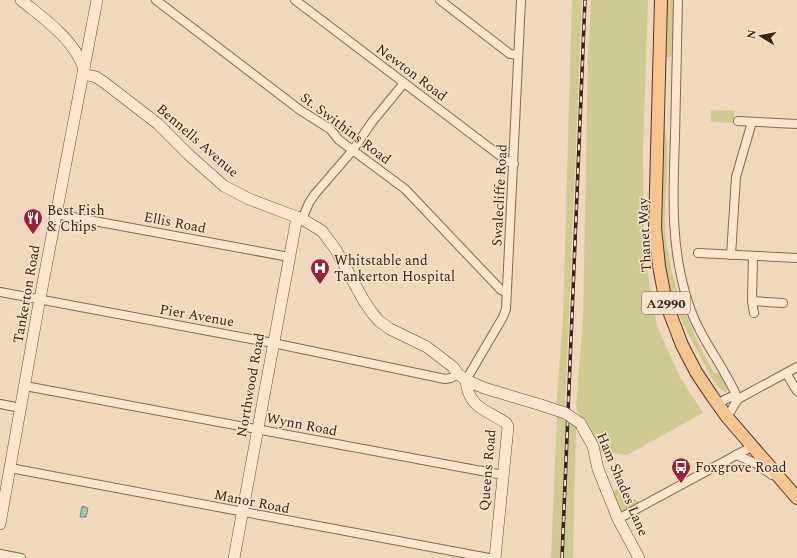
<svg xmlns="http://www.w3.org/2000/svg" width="797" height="558" font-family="Spectral,serif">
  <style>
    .green { fill: #cfcb90 }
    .water { fill: #a1c1b2; stroke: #688f7f }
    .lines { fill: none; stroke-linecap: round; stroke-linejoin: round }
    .street-casing { stroke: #896855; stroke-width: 10 }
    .secondary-casing { stroke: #6b4938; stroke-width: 12 }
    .primary-casing { stroke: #56372a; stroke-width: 14 }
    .street { stroke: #fbe7d0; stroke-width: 8 }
    .secondary { stroke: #fbe7d0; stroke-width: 11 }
    .primary { stroke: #f7c690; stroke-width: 12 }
    .rail-casing { stroke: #37241b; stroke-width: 3.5 }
    .rail { stroke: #f7e4cc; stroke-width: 2; stroke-dasharray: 6; stroke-linecap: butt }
    .secondary-bridge-casing { stroke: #6b4938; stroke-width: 12; stroke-linecap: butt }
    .secondary-bridge { stroke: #fbe7d0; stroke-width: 11 }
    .labels { text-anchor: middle; stroke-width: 3; stroke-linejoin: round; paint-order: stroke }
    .shield { fill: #f7e4cc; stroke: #715e50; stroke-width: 1 }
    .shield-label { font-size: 13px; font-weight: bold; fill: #37241b }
    .street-label { font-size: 14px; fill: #37241b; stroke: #f7e4cc }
    .poi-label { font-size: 14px; fill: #37241b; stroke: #f7e4cc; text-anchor: start }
  </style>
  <rect width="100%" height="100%" fill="#f0d8bc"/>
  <g class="green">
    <path d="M572,0H582L565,410L556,408L563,318Z"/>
    <path d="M591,0H648L643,150L644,250L657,326L680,377L703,413L627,455L601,452L576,408L583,319L588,55Z"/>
    <path d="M667,0H677L676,56L666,57Z"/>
    <path d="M711,110L734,111V123L711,122Z"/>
    <path d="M662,112C664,124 667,137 667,149C668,179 663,209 666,240C672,288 691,331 714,373H720L727,384L728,389L726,392C715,389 706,367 701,358C692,340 681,322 674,303C654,247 661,172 662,112Z"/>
    <path d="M557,416L576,427L573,558H551Z"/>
    <path d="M618,488L626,496L640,502L624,512L621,513L611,494Z"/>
  </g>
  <path class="water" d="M82,506L88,508L86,517H80Z"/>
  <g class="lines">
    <g class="street-casing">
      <g id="street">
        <path d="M156,0L300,110L330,129L339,140L405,189L501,290L506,292"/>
        <path d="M295,0L507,161L514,164"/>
        <path d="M440,0L510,54L518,55"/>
        <path d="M678,0C677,45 676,91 675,137C673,193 670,250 689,305C700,339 724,366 738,399"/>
        <path d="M738,121L797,124"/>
        <path d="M56,214L289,257"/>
        <path d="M302,219L309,203L315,194L353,150L372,122L404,83"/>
        <path d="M698,253L797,258"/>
        <path d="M731,255L736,177L752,122"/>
        <path d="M753,256L752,301L754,313"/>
        <path d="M0,292L273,343L445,379L451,378L458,374"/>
        <path d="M752,301L783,303"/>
        <path d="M786,373L797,391"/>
        <path d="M466,380L503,317L506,309L521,0"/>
        <path d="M25,386L503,475"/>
        <path d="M0,404L21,408"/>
        <path d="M717,404L730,397L738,399"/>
        <path d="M727,417L738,399L797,367"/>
        <path d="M736,455L755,463L772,475"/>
        <path d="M10,468L489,558"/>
        <path d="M618,519L753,446"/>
        <path d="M0,554L21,558"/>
      </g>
    </g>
    <g class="secondary-casing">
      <g id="secondary">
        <path d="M21,0C44,19 74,39 84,69"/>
        <path d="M83,74L96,77L105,83L158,124L189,155L224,186L249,199L302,219L322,231L336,250L364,301L373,314L379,321L390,329L427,347L453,367L458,374L466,380L484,388L541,405"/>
        <path d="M466,380C468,408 487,410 506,423L508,427L495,558"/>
        <path d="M580,423L593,446L598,469L618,519L639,558"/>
        <path d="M0,524L38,309L97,0"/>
        <path d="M234,558L297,217"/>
      </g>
    </g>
    <g class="primary-casing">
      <path id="primary" d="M661,0L655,228L659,266L666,303L682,345L696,372L712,396L727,417L797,498"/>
    </g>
    <use href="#street" class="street"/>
    <use href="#secondary" class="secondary"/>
    <use href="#primary" class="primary"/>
    <g class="rail-casing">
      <path id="rail" d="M562,558L585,0"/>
    </g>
    <use href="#rail" class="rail"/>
    <g class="secondary-bridge-casing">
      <path id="secondary-bridge" d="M541,405L565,413L580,423"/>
    </g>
    <use href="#secondary-bridge" class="secondary-bridge"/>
  </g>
  <defs>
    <g id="restaurant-pin" transform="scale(1)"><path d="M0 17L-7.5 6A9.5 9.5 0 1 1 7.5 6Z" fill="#9c2137" stroke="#f7e4cc"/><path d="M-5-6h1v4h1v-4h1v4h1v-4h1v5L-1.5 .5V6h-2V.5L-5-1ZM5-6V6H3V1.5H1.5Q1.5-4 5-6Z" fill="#fff"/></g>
    <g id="hospital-pin" transform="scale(1)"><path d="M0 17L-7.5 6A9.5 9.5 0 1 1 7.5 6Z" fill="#9c2137" stroke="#f7e4cc"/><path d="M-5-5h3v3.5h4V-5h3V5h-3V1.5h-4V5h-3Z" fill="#fff"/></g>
    <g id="bus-pin" transform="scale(1)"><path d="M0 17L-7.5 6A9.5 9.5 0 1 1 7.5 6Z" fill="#9c2137" stroke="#f7e4cc"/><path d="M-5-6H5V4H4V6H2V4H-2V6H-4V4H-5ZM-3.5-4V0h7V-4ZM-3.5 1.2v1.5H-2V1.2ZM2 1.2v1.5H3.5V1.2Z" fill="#fff"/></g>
  </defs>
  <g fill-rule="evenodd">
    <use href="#restaurant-pin" x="33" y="218"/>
    <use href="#hospital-pin" x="320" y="268"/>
    <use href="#bus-pin" x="681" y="467"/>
  </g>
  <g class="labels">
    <rect class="shield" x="642" y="292" width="48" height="22" rx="3"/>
    <g class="shield-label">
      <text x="666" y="308">A2990</text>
    </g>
    <g class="street-label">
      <text transform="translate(412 72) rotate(37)" y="5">Newton Road</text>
      <text transform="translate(346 128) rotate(37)" y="5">St. Swithins Road</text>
      <text transform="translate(198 140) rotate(41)" y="5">Bennells Avenue</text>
      <text transform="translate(499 195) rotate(-87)" y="5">Swalecliffe Road</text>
      <text transform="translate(175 222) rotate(11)" y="5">Ellis Road</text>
      <text transform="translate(644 235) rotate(-93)" y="5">Thanet Way</text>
      <text transform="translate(26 294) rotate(-80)" y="5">Tankerton Road</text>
      <text transform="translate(197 315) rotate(10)" y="5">Pier Avenue</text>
      <text transform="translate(250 385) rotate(-80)" y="5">Northwood Road</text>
      <text transform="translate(302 424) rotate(11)" y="5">Wynn Road</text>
      <text transform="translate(487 470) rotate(-85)" y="5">Queens Road</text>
      <text transform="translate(623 484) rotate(67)" y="5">Ham Shades Lane</text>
      <text transform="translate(252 501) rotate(11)" y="5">Manor Road</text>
    </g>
    <g class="poi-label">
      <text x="47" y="215">Best Fish<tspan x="47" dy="16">&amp; Chips</tspan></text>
      <text x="334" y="265">Whitstable and<tspan x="334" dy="16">Tankerton Hospital</tspan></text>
      <text x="695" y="472">Foxgrove Road</text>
    </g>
  </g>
  <g transform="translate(761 36) rotate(280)" stroke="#f7e4cc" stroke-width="3" paint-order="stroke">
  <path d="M0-3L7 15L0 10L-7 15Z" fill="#37241b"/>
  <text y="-6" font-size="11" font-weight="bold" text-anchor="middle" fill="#37241b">N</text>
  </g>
</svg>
